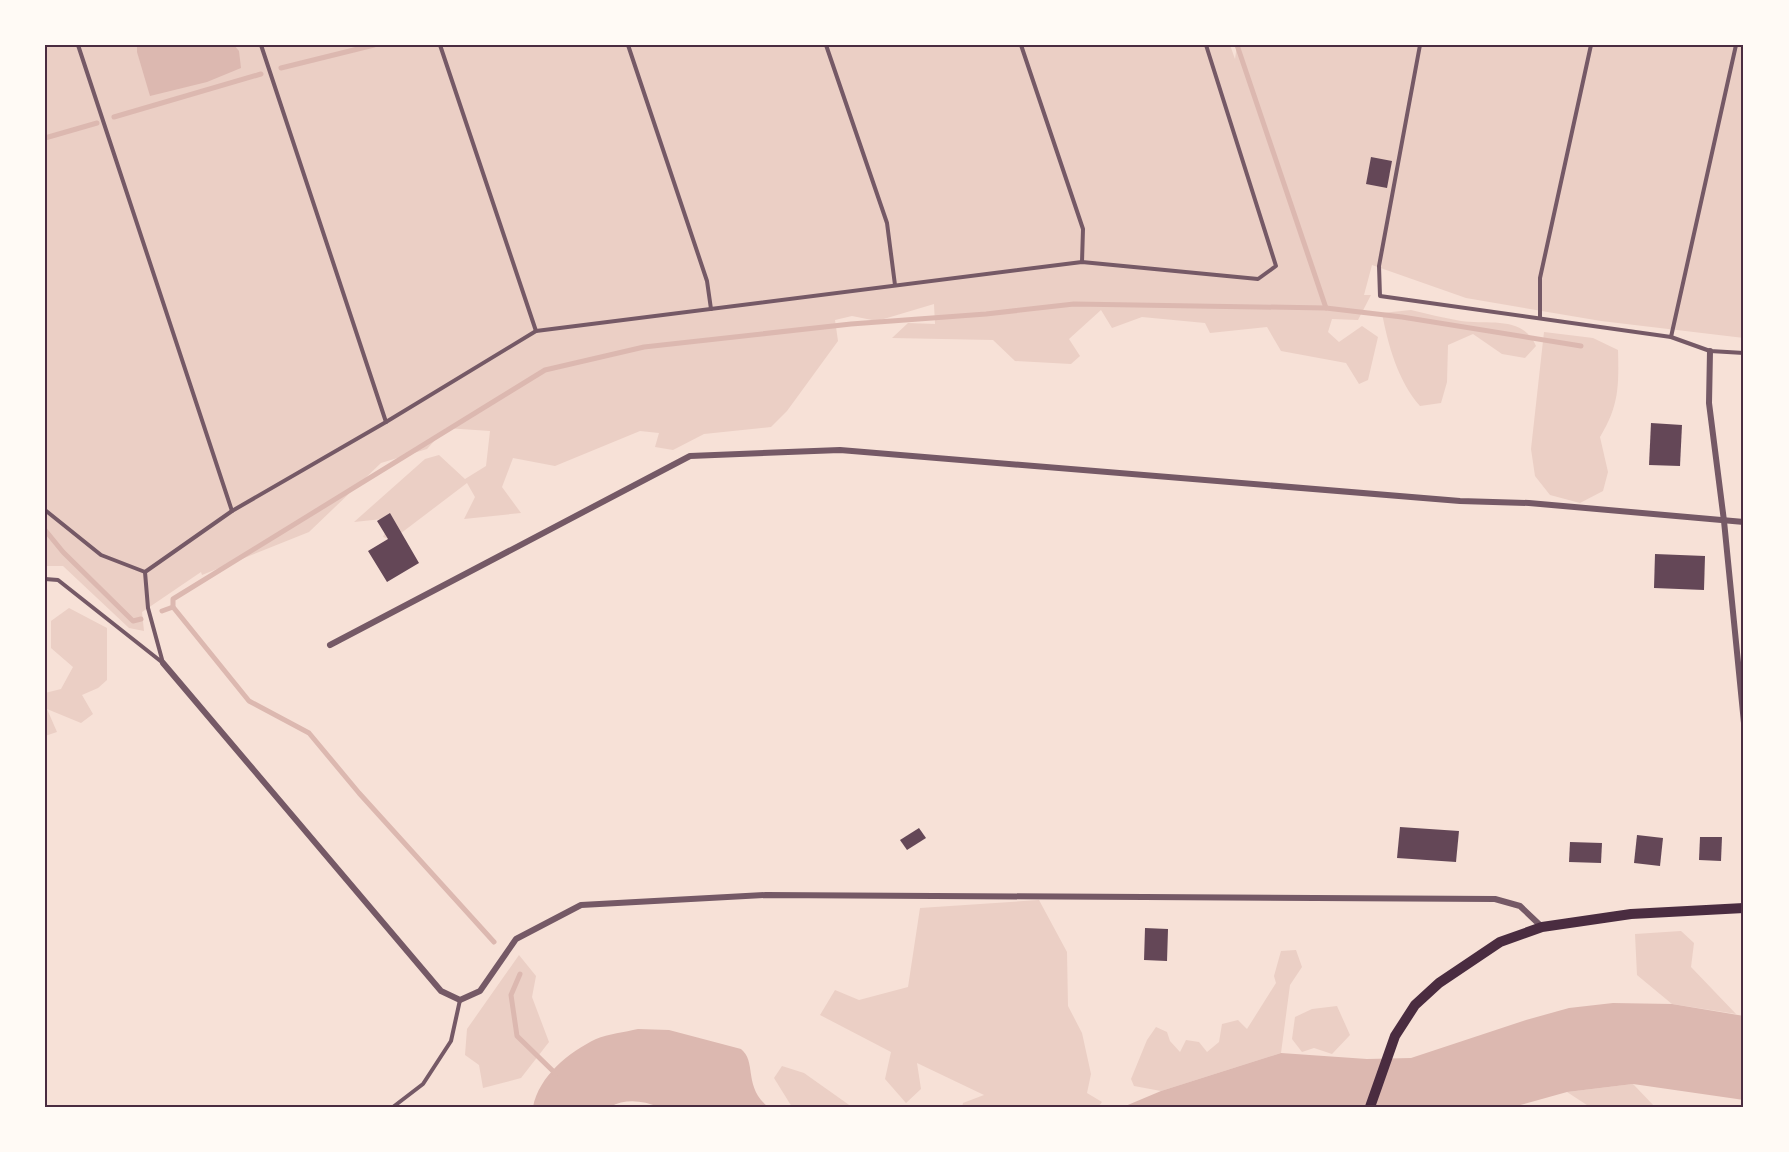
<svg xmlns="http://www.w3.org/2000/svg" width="1789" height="1152" font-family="'Work Sans',sans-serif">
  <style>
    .green { fill: #ebcfc5 }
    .water { fill: #dcb8b0 }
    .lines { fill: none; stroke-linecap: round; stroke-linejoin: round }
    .stream { stroke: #dcb8b0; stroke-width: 5 }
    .building { fill: #644757 }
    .service { stroke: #755966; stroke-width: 4 }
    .minor { stroke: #755966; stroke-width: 6 }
    .secondary { stroke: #4a2c40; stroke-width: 10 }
    .neatline { fill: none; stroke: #4a2c40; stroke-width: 2 }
  </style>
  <rect width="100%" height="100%" fill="#f7e1d7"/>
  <g class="green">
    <path d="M45,45H1230L1235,59L1237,45H1744V338L1601,321L1466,298L1372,265L1364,295H1371L1358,320L1332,319L1328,332L1339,342L1362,326L1378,337L1368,380L1359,384L1346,363L1281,351L1267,327L1210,333L1205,323L1142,317L1112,328L1101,310L1069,339L1080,356L1071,364L1015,361L993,340L892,338L908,323L935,324L934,304L877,321L852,316L835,320L838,341L787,411L771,427L704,434L673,450L655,447L659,433L640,431L555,466L513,458L502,487L521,513L464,519L475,497L467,483L392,540L383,537L392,518L354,522L425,459L439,455L465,479L486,466L490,431L446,428L427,449L381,463L309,532L202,575L201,572L148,608L142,612L144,631L129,628L63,566H45Z"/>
    <path d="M1411,310C1428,314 1444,318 1461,321C1488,325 1523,315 1536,346L1525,358L1502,354L1473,334L1448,345L1447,382L1441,403L1420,406C1398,381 1388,345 1382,313Z"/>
    <path d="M1544,332L1593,338L1618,350C1619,386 1619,406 1600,437L1608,472L1603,491L1580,503L1550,495L1535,476L1531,449Z"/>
    <path d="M69,608L107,628V680L98,688L82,695L93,714L81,723L47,709L57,732L45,736V693L61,689L73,667L51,648V621Z"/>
    <path d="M1039,900L1067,952L1068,1006L1082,1033L1091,1074L1087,1093L1102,1102L1098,1107H962L963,1103L984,1095L917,1063L921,1089L906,1103L885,1079L891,1052L820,1015L835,990L859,1000L908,987L920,908Z"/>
    <path d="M1681,931L1694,943L1691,967L1736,1014L1672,1004L1637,975L1635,934Z"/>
    <path d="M1296,950L1302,967L1290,985L1281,1053L1161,1091L1134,1086L1131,1079L1147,1040L1156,1027L1167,1032L1170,1041L1180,1052L1186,1040L1199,1042L1207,1052L1219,1042L1222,1024L1238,1020L1247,1029L1276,983L1274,976L1281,951Z"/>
    <path d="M519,955L536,976L532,997L549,1042L521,1078L483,1088L479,1065L465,1055L467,1029Z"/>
    <path d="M1337,1006L1350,1035L1332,1054L1314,1048L1302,1052L1292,1039L1295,1017L1312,1009Z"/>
    <path d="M782,1066L804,1073L852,1107H792L774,1078Z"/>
    <path d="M1633,1084L1655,1107H1590L1567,1092Z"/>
  </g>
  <g class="water">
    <path d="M137,45H234L239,51L241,68L207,82L150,96L137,52Z"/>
    <path d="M1613,1003L1672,1004L1744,1016V1100L1633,1084L1567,1092L1513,1107H1123L1161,1091L1281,1053L1367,1059L1411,1058L1526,1020L1569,1008Z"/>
    <path d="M638,1029L669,1030L741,1049C757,1062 743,1086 768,1107H659C643,1101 626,1098 610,1107H533C539,1076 569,1052 596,1039C608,1034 625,1032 638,1029Z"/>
  </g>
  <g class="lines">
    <g class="stream">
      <path d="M1237,45L1326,308"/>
      <path d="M281,68L374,45"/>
      <path d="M114,117L261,74"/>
      <path d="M45,138L97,123"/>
      <path d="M45,530L63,552L133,621L141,619"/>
      <path d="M162,611L173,607"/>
      <path d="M494,942L359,793L309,733L249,701L173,607V599L545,370L644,347L851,324L986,314L1074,304L1326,308L1402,317L1581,346"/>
      <path d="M520,974L511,995L517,1036L556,1074"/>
    </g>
  </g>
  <g class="building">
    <path d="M1371,157L1392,161L1387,188L1366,184Z"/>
    <path d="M1651,423L1682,425L1680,466L1649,465Z"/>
    <path d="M390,513L419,563L387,582L368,551L388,539L377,521Z"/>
    <path d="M1655,554L1705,556L1704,590L1654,588Z"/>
    <path d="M1400,827L1459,831L1456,862L1397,858Z"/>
    <path d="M919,828L926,838L907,850L900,840Z"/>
    <path d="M1637,835L1663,838L1660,866L1634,863Z"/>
    <path d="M1700,837H1722L1721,861L1699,860Z"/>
    <path d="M1570,842L1602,843L1601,863L1569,862Z"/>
    <path d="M1145,928L1168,929L1167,961L1144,960Z"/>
  </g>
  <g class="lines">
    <g class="service">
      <path d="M78,45L232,511"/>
      <path d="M261,45L386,422"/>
      <path d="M440,45L536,331"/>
      <path d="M628,45L707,281L711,309"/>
      <path d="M826,45L887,223L895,285"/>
      <path d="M1021,45L1083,229L1082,262"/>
      <path d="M1420,45L1379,266L1380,296L1671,337L1710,351L1744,353"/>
      <path d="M1540,318V278L1591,45"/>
      <path d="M1671,337L1736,45"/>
      <path d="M45,510L101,555L145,572"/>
      <path d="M45,579L58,580L163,663L148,608L145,572L232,511L386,422L536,331L1082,262L1258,279L1276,266L1206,45"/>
      <path d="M393,1107L423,1084L451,1041L460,1000"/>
    </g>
    <g class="minor">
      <path d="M1710,351L1709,403L1724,521L1744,723"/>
      <path d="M330,645L690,456L840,450L1460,501L1529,503L1744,522"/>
      <path d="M163,663L441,991L460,1000L480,991L516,939L581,905L766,895L1495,899L1520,906L1542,927"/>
    </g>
    <path class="secondary" d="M1370,1107L1395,1036L1415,1005L1439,983L1500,942L1542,927L1631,914L1744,908"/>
  </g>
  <rect width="1789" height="1152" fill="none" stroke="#fffaf5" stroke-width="93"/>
  <rect x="46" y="46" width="1696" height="1060" class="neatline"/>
</svg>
